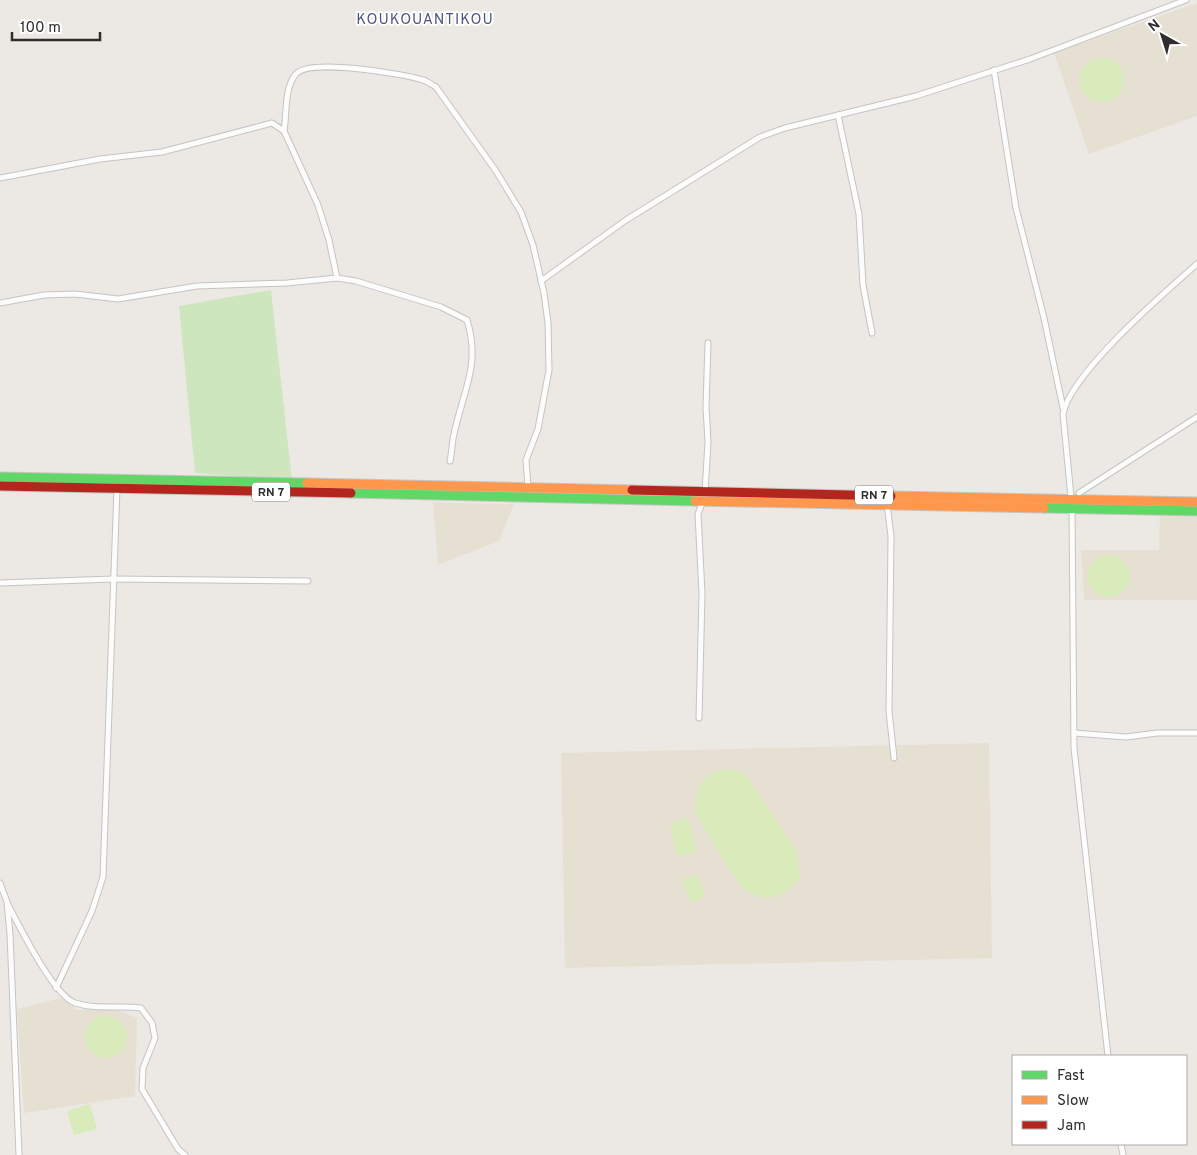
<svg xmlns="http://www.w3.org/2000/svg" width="1197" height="1155" font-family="Overpass,sans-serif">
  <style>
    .education { fill: #e6e0d3 }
    .green { fill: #cee6be }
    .pitch { fill: #d9eabb }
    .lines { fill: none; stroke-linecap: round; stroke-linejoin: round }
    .street-casing { stroke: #c5c4c5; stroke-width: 7 }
    .fast-casing { stroke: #c6c5c4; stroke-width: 11 }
    .slow-casing { stroke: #c6c5c4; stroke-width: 11 }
    .jam-casing { stroke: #c6c5c4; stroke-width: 11 }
    .street { stroke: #fcfcfb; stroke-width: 5 }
    .fast { stroke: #63d668; stroke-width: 9 }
    .slow { stroke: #ff974d; stroke-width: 9 }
    .jam { stroke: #b3261e; stroke-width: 9 }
    .labels { text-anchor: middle; stroke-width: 4; stroke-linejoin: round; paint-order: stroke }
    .shield { fill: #fff; stroke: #6d6d6d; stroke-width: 1 }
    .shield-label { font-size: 12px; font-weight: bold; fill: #2e2e2e }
    .neighbourhood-label { font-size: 15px; letter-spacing: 1px; fill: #4d5680; stroke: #fff }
  </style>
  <rect width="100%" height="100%" fill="#ece8e4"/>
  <g class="education">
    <path d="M1197,3V116L1089,154L1054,53Z"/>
    <path d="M433,502L456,503L514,504L499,541L438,565Z"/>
    <path d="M1160,515L1197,517V600H1084L1081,550H1159Z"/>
    <path d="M989,743L992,958L565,968L561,753Z"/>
    <path d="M61,998L77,1010L113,1009L137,1018L135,1096L24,1113L17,1009Z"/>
  </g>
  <path class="green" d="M271,290L292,481L195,473L179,306Z"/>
  <g class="pitch">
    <circle cx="1102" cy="80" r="22"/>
    <circle cx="1109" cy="576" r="21"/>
    <path d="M720,770H735L747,776L796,850L800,878C786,895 766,905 746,890C735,882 704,827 695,813C696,793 699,776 720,770Z"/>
    <path d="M689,819L697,852L677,857L670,823Z"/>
    <path d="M697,874L705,896L691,902L682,880Z"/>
    <circle cx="106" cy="1037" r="21"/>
    <path d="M90,1104L97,1129L74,1135L67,1111Z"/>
  </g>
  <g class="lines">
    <g class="street-casing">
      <g id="street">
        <path d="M994,70L1016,208L1044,318L1063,408"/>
        <path d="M838,115L859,214L863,285L872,333"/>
        <path d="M284,131C287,114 284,90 295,75C307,57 403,74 423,80C427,81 432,85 436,87L496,171L521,212L533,245L544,293L548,323L549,370L538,429L526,460L528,487"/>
        <path d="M0,178L100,159L162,152L272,123L284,131L318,205L329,240L337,278"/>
        <path d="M541,281L626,220L760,137L785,128L916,96L1030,59L1186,0"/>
        <path d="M0,303L44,295L75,294L118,299L197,286L287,283L337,278L356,281L441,307L467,320C481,365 463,391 454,434C452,442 452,452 450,461"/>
        <path d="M705,492L708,442L706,407L708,343"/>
        <path d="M1079,493L1197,417"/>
        <path d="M887,504L891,536L889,711L894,758"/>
        <path d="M0,583L113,579L308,581"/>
        <path d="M699,718L702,594L698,514L703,500"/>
        <path d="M1074,733L1126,737L1157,733H1197"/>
        <path d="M0,883L7,902L10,934L19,1155"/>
        <path d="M8,905C20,927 53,995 75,1003C97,1010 118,1005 141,1008L152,1023L155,1038L143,1068L142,1089L178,1149L185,1155"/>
        <path d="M56,988L92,911L103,877L117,489"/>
        <path d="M1108,1056L1074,748L1072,507L1063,414C1070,374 1165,292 1197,264"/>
        <path d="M1121,1144L1123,1155"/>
      </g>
    </g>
    <g class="fast-casing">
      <g id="fast">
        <path d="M0,477L307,483"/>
        <path d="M351,493L695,501"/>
        <path d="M1044,508L1197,511"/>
      </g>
    </g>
    <g class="slow-casing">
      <g id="slow">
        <path d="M307,483L632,490"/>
        <path d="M891,496L1197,502"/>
        <path d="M695,501L1044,508"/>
      </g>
    </g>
    <g class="jam-casing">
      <g id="jam">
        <path d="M0,486L351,493"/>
        <path d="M632,490L891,496"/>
      </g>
    </g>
    <use href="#street" class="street"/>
    <use href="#fast" class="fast"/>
    <use href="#slow" class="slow"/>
    <use href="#jam" class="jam"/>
  </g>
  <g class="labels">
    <g class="shield">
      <rect x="252" y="482.5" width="38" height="19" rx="4"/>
      <rect x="855" y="485.5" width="38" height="19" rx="4"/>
    </g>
    <g class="shield-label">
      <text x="271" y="496">RN 7</text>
      <text x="874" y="499">RN 7</text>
    </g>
    <g class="neighbourhood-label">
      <text x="425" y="24">KOUKOUANTIKOU</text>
    </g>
  </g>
  <rect x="1012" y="1055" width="175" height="90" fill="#ffffff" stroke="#ababab"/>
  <rect x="1022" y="1071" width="25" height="8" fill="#63d668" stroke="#ababab"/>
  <text x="1057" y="1080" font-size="15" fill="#2e2e2e">Fast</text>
  <rect x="1022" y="1096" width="25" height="8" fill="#ff974d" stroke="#ababab"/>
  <text x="1057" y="1105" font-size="15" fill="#2e2e2e">Slow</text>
  <rect x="1022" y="1121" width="25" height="8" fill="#b3261e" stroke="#ababab"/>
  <text x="1057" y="1130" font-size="15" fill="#2e2e2e">Jam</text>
  <g transform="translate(1162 35) rotate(321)" stroke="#ffffff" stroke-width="4" paint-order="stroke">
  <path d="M0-4L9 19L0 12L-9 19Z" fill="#2e2e2e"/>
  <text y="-8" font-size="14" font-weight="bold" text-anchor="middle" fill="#2e2e2e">N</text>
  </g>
  <path d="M12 32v8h88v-8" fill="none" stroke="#2e2e2e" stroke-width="2.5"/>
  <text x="20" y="32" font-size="15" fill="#2e2e2e" stroke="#ffffff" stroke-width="4" paint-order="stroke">100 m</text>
</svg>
